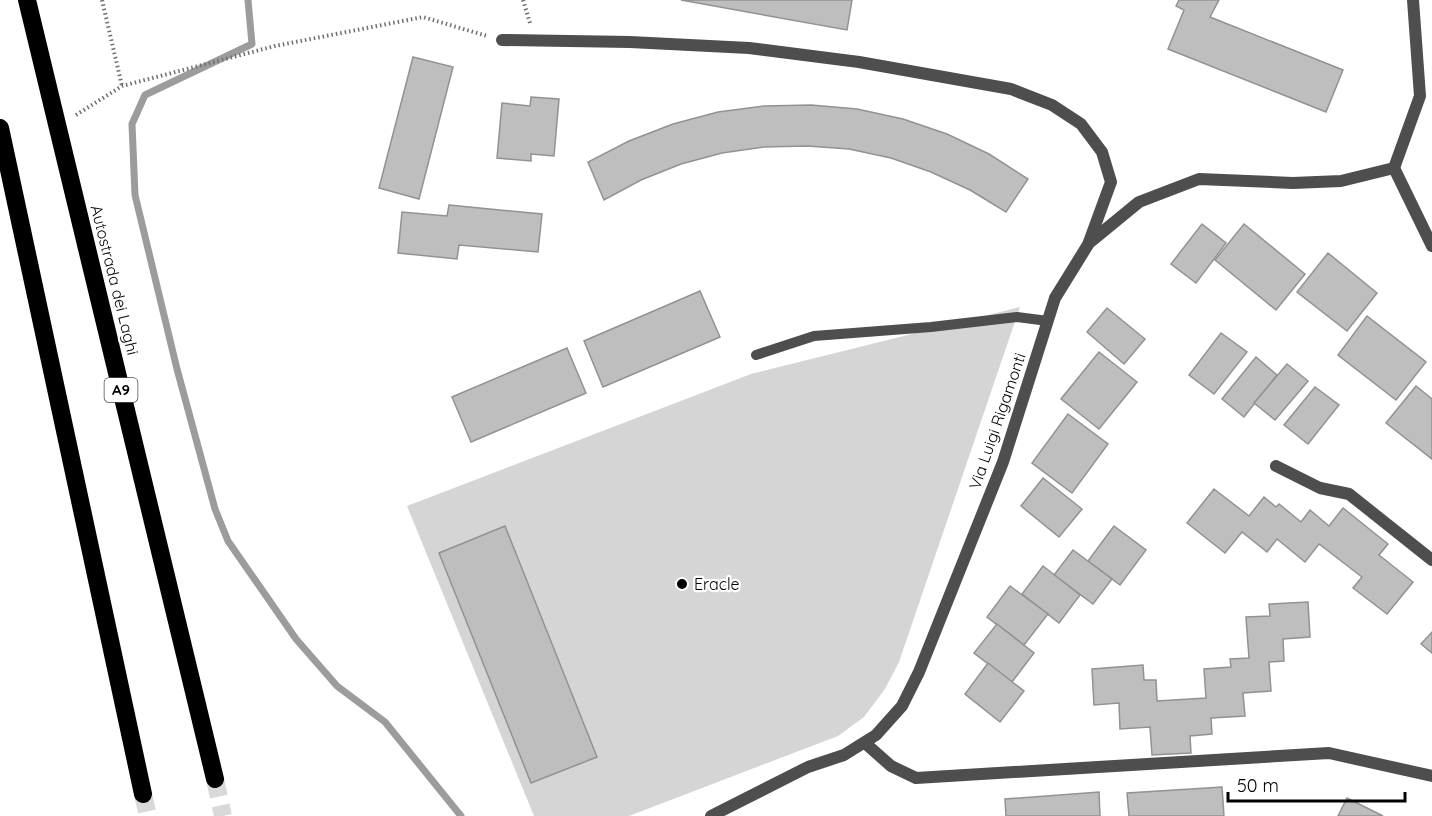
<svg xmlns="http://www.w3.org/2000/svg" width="1432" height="816" font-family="Quicksand,sans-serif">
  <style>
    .green { fill: #d5d5d5 }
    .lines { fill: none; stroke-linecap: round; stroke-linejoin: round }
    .stream { stroke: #9c9c9c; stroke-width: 7 }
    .building { fill: #bebebe; stroke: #929292; stroke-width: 1.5 }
    .highway-tunnel { stroke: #d9d9d9; stroke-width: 18; stroke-dasharray: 18 9; stroke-linecap: butt }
    .path { stroke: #707070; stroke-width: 4; stroke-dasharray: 1.5 3; stroke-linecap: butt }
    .lane { stroke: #4e4e4e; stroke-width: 10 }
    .street { stroke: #4e4e4e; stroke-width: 12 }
    .highway { stroke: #000; stroke-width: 18 }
    .poi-dot { fill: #000; stroke: #fff; stroke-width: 2 }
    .labels { text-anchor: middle; stroke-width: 4.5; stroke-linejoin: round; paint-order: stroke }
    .shield { fill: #fff; stroke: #4c4c4c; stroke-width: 1.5 }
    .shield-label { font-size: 15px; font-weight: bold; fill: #000 }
    .street-label { font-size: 16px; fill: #000; stroke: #fff }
    .poi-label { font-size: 16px; fill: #000; stroke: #fff; text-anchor: start }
  </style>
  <rect width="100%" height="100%" fill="#fff"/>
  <path class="green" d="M1020,307L899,662L885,689L864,717L838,736L629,816H534L407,506L751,374Z"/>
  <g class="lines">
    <path class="stream" d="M248,0L252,44L145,95L132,124L135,195L177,369L215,509L228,541L296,639L337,686L385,722L461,816"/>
  </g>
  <g class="building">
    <path d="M681,0H852L847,30Z"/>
    <path d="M1179,0H1219L1210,17L1343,70L1326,112L1168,49L1184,10L1176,6Z"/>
    <path d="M413,57L453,67L419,199L379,188Z"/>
    <path d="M531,97L559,99L554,156L531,154V161L497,158L502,103L530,106Z"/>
    <path d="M811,105L857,109L903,119L947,134L989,154L1028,179L1006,212L970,190L931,172L891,158L849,149L807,146L764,147L722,153L681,164L641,180L604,200L588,162L629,141L673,124L718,112L764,106Z"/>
    <path d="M449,205L542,214L538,252L459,245L457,259L398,253L402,212L447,216Z"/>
    <path d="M1202,224L1226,243L1196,283L1171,264Z"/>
    <path d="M1244,224L1305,274L1276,310L1215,260Z"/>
    <path d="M1328,253L1377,293L1347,331L1297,292Z"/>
    <path d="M700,291L720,337L603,387L584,341Z"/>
    <path d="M1107,308L1145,339L1124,364L1087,332Z"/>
    <path d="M1367,316L1426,362L1396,400L1338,355Z"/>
    <path d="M1221,333L1247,352L1214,394L1189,375Z"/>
    <path d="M567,348L586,393L471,442L452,397Z"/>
    <path d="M1099,352L1137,382L1099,429L1061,399Z"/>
    <path d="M1256,357L1277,375L1244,417L1222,399Z"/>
    <path d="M1287,364L1308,381L1275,420L1254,403Z"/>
    <path d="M1416,386L1432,399V459L1386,423Z"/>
    <path d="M1315,387L1339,405L1308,444L1284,425Z"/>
    <path d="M1068,414L1108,444L1072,493L1032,463Z"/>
    <path d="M1043,478L1082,509L1059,537L1021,506Z"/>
    <path d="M1214,489L1249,516L1264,497L1276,507L1279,504L1301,522L1310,510L1329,526L1343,508L1388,544L1379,555L1413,582L1387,614L1353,588L1362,577L1319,544L1305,562L1277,539L1267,552L1242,532L1225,553L1187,523Z"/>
    <path d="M505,526L597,757L531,783L439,553Z"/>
    <path d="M1114,526L1146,550L1120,585L1088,561Z"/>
    <path d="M1073,550L1112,579L1093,604L1054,575Z"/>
    <path d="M1043,566L1080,595L1059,623L1022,594Z"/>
    <path d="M1010,586L1048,614L1024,645L987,617Z"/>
    <path d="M1308,602L1310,637L1283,639L1284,661L1269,662L1271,691L1243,693L1245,716L1211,718L1212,734L1190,736L1191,753L1152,755L1150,727L1120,729L1119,703L1094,705L1092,669L1143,665L1144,680H1156L1157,701L1206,698L1204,669L1231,667L1230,659L1249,658L1246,617L1270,616L1269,604Z"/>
    <path d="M997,624L1034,653L1012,682L974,653Z"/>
    <path d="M1432,632V653L1421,644Z"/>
    <path d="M988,663L1024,691L1000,722L965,694Z"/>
    <path d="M1222,787L1224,816H1129L1127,793Z"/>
    <path d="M1099,792L1100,816H1006L1005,799Z"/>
    <path d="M1347,798L1383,816H1338Z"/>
  </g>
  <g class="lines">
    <g class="highway-tunnel">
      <path d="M215,779L223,816"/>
      <path d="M143,794L148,816"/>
    </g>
    <g class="path">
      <path d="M102,0L122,86"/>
      <path d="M523,0L530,23"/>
      <path d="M76,115L122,86L275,46L423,17L487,36"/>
    </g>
    <path class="lane" d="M756,355L814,336L931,327L1017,317L1048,321"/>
    <g class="street">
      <path d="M502,40L630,42L749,48L859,62L1011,89L1052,105L1081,124L1102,152L1111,182L1089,242"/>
      <path d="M1394,168L1420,96L1413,0"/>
      <path d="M1394,168L1432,246"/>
      <path d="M1276,466L1320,488L1349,494L1432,560"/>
      <path d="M865,743L891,766L916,778L1329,753L1432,776"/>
      <path d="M711,816L808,767L844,755L876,735L902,706L919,672L1003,462L1055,298L1089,243L1139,202L1199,179L1293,183L1341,181L1394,168"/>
    </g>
    <g class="highway">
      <path d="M27,0L215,779"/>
      <path d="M0,128L143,794"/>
    </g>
  </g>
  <circle class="poi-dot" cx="682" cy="584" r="6"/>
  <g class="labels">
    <rect class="shield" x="104.5" y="378" width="33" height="24" rx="4.5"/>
    <g class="shield-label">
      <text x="121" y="395">A9</text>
    </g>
    <g class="street-label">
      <text transform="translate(115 280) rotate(76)" y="6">Autostrada dei Laghi</text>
      <text transform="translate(997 421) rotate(-71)" y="6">Via Luigi Rigamonti</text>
    </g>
    <g class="poi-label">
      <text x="694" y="590">Eracle</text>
    </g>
  </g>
  <path d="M1228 792v9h177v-9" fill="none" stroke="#000000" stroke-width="3"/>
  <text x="1237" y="792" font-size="18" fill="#000000" stroke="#ffffff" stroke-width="4.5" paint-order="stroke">50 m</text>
</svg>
